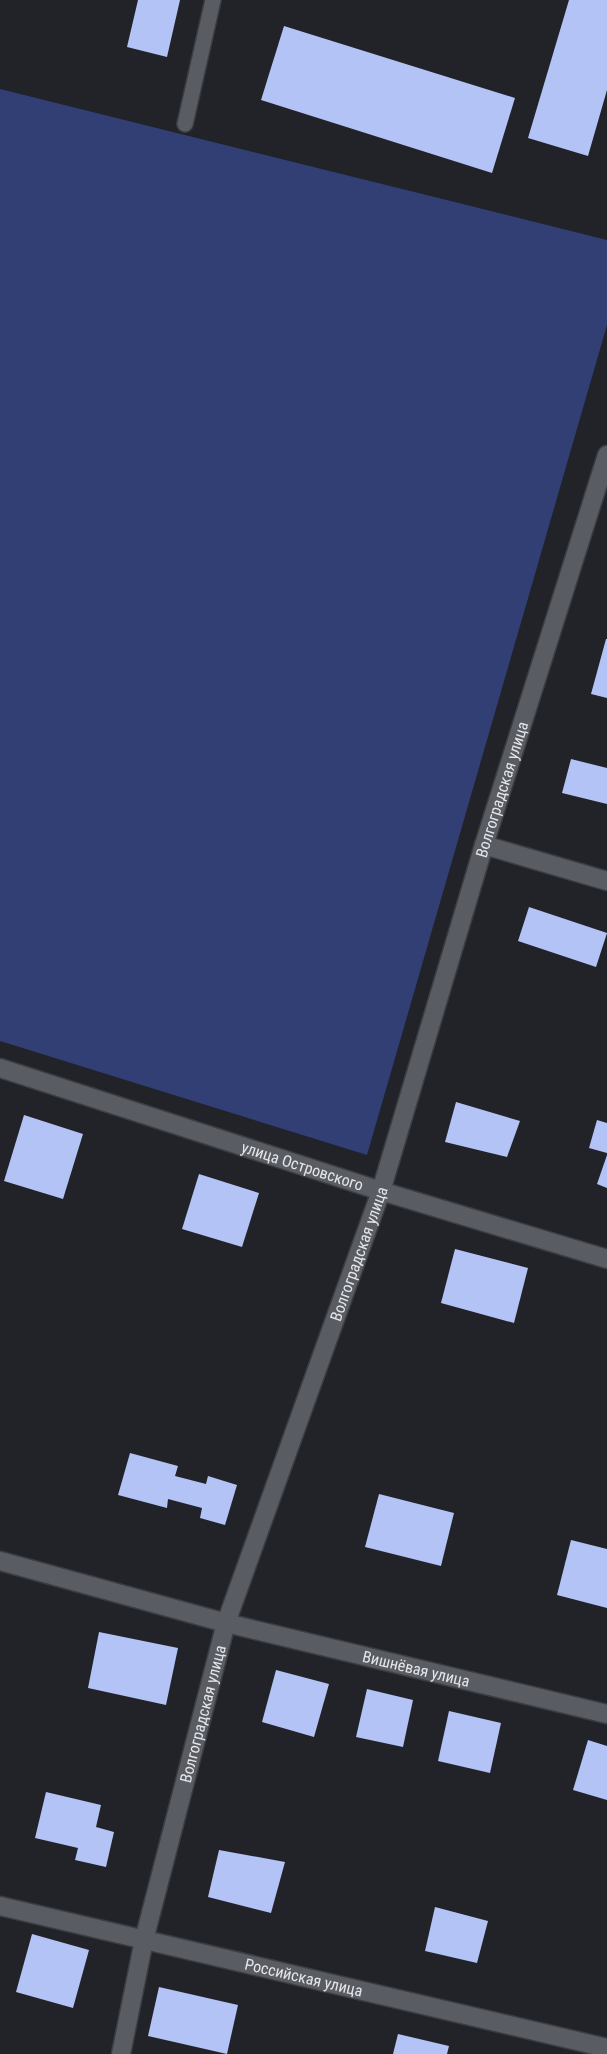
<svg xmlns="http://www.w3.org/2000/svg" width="607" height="2054" font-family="'Roboto Condensed',sans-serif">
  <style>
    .green { fill: #323f74 }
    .building { fill: #b4c3f5 }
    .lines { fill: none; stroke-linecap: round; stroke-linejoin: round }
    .lane-casing { stroke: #3b3d42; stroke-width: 18 }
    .street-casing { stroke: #3b3d42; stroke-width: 21 }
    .lane { stroke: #5a5c63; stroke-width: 15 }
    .street { stroke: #5a5c63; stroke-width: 18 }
    .labels { text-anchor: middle; stroke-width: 6; stroke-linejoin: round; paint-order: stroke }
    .street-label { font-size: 16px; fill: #e5e6ea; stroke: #181a20 }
  </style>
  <rect width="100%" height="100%" fill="#212329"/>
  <path class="green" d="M0,89L607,240V325L367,1155L0,1041Z"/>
  <g class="building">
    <path d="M138,0H180L167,57L127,47Z"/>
    <path d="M569,0H607V90L588,156L528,138Z"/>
    <path d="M284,26L515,98L492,173L261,100Z"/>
    <path d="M606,639H607V698L591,694Z"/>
    <path d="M571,759L607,768V804L562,793Z"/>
    <path d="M529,907L607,933L596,967L518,941Z"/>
    <path d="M456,1102L520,1121L507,1157L445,1142Z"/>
    <path d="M24,1115L83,1134L63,1199L4,1181Z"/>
    <path d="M597,1120L607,1123V1153L589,1148Z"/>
    <path d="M607,1155V1188L597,1184Z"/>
    <path d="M199,1174L259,1193L242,1247L182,1229Z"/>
    <path d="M455,1249L528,1268L514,1323L441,1303Z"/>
    <path d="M130,1453L178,1466L175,1476L206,1484L208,1476L237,1485L225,1525L200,1518L202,1508L168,1499L167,1508L118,1495Z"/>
    <path d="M379,1494L454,1513L441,1566L365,1547Z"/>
    <path d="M571,1540L607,1549V1608L557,1595Z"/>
    <path d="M99,1632L178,1648L166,1705L88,1688Z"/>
    <path d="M276,1670L329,1684L314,1737L262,1722Z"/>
    <path d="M367,1689L413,1700L403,1747L356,1737Z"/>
    <path d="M449,1711L501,1723L490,1773L438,1761Z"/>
    <path d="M588,1740L607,1746V1800L573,1790Z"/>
    <path d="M46,1792L101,1805L96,1827L114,1832L106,1867L75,1860L78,1848L35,1838Z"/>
    <path d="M219,1850L285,1862L271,1913L208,1897Z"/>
    <path d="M435,1907L488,1921L477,1963L425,1951Z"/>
    <path d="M32,1934L89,1950L73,2008L16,1992Z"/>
    <path d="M159,1987L238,2005L227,2054L148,2036Z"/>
    <path d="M398,2034L449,2046L447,2054H393Z"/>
  </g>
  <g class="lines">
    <g class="lane-casing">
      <path id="lane" d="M185,124L213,0"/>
    </g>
    <g class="street-casing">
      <g id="street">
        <path d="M484,845L607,881"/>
        <path id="s1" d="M0,1068L381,1191L607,1259"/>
        <path id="s2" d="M0,1561L226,1623L607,1714"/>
        <path id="s3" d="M0,1906L607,2048"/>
        <path id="s4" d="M121,2054L144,1940L226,1623L381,1191L484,845L607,455"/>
      </g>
    </g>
    <use href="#lane" class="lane"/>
    <use href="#street" class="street"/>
  </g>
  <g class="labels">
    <g class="street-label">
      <text dy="6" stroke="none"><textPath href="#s4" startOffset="1322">Волгоградская улица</textPath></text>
      <text dy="6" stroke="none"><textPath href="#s1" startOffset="318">улица Островского</textPath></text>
      <text dy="6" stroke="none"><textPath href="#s4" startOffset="836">Волгоградская улица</textPath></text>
      <text dy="6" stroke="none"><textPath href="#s2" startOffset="430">Вишнёвая улица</textPath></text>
      <text dy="6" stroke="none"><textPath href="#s4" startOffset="350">Волгоградская улица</textPath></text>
      <text dy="6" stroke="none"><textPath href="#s3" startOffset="312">Российская улица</textPath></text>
    </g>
  </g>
</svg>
